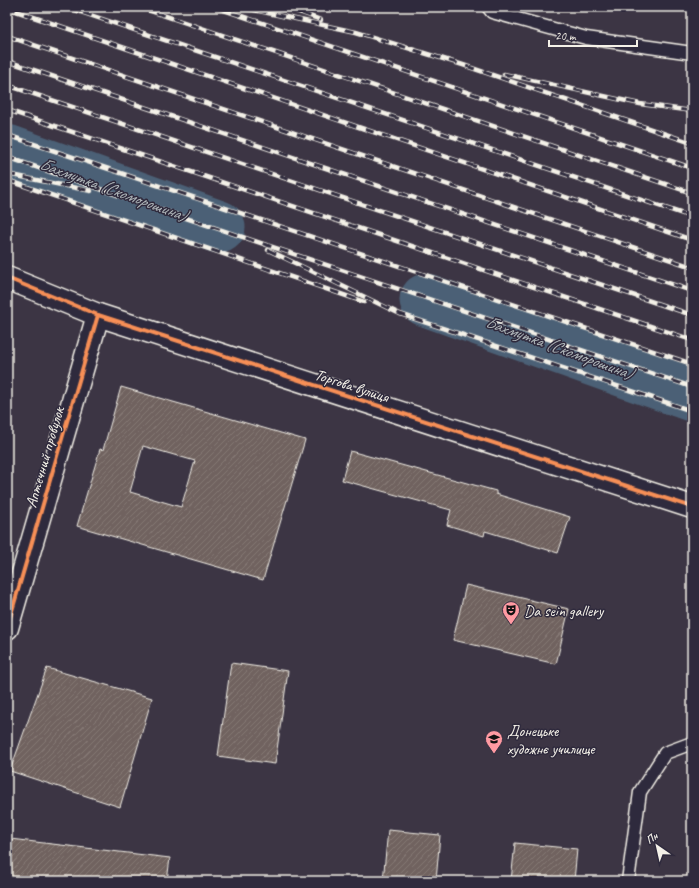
<svg xmlns="http://www.w3.org/2000/svg" width="699" height="888" font-family="Caveat,sans-serif">
  <style>
    .lines { fill: none; stroke-linecap: round; stroke-linejoin: round }
    .river { stroke: #4b6176; stroke-width: 53 }
    .building { fill: url(#building-hatch); stroke: #f4f1e8; fill-rule: evenodd }
    .service-casing { stroke: #f4f1e8; stroke-width: 15 }
    .minor-casing { stroke: #f4f1e8; stroke-width: 25 }
    .service { stroke: #2f2a3d; stroke-width: 12 }
    .minor { stroke: #2f2a3d; stroke-width: 22 }
    .rail-casing { stroke: #f4f1e8; stroke-width: 4.5 }
    .rail { stroke: #2f2a3d; stroke-width: 3; stroke-dasharray: 9; stroke-linecap: butt }
    .cycleway-casing { stroke: #2f2a3d; stroke-width: 6 }
    .cycleway { stroke: #f78f57; stroke-width: 4 }
    .labels { text-anchor: middle; stroke-width: 3; stroke-linejoin: round; paint-order: stroke }
    .street-label { font-size: 16px; fill: #f4f1e8; stroke: #2f2a3d }
    .poi-label { font-size: 16px; fill: #f4f1e8; stroke: #2f2a3d; text-anchor: start }
    .water-label { font-size: 17px; font-style: italic; fill: #b0b7ba; stroke: #2f2a3d }
  </style>
  <defs>
    <pattern id="building-hatch" width="6" height="6" patternUnits="userSpaceOnUse"><rect width="6" height="6" fill="#70625e"/><path d="M-1 1l2-2M0 6l6-6M5 7l2-2" fill="none" stroke="#857975"/></pattern>
  </defs>
  <rect width="100%" height="100%" fill="#3c3544"/>
  <filter id="ink" filterUnits="userSpaceOnUse"><feTurbulence type="fractalNoise" baseFrequency=".025" numOctaves="2"/><feDisplacementMap in="SourceGraphic" scale="8" xChannelSelector="R" yChannelSelector="G"/><feConvolveMatrix kernelMatrix="1 2 1 2 8 2 1 2 1" color-interpolation-filters="sRGB"/></filter>
  <g filter="url(#ink)">
    <g class="lines">
      <g class="river">
        <path d="M7,151L219,227"/>
        <path d="M426,300L692,395"/>
      </g>
    </g>
    <g class="building">
      <path d="M121,387L305,440L263,580L77,526L100,449L103,450ZM143,446L195,461L181,507L130,492Z"/>
      <path d="M350,451L496,491V494L570,517L558,553L485,531L484,536L447,525L451,510L342,480Z"/>
      <path d="M466,585L569,609L556,664L453,640Z"/>
      <path d="M231,663L288,671L275,764L218,756Z"/>
      <path d="M47,668L152,698L120,807L10,771Z"/>
      <path d="M388,830L440,835L436,881H383Z"/>
      <path d="M10,839L170,858L167,881H7V864Z"/>
      <path d="M515,843L577,849L574,881H511Z"/>
    </g>
    <g class="lines">
      <g class="service-casing">
        <g id="service">
          <path d="M488,7L492,12L586,38L692,53"/>
          <path d="M628,881L640,792L665,753L692,743"/>
        </g>
      </g>
      <g class="minor-casing">
        <g id="minor">
          <path d="M7,278L98,315L692,507"/>
          <path d="M7,628L98,315"/>
        </g>
      </g>
      <use href="#service" class="service"/>
      <use href="#minor" class="minor"/>
      <g class="rail-casing">
        <g id="rail">
          <path d="M66,7L692,217"/>
          <path d="M139,7L692,193"/>
          <path d="M215,7L692,168"/>
          <path d="M240,7L356,32L463,65L692,143"/>
          <path d="M285,7L321,20"/>
          <path d="M620,7L630,8L687,7"/>
          <path d="M7,8L692,240"/>
          <path d="M7,36L692,267"/>
          <path d="M7,61L692,291"/>
          <path d="M504,74L640,104L692,111"/>
          <path d="M7,85L692,315"/>
          <path d="M7,110L692,340"/>
          <path d="M7,135L692,364"/>
          <path d="M7,157L126,198L692,387"/>
          <path d="M7,174L91,191"/>
          <path d="M7,180L364,302"/>
          <path d="M268,250L400,314L692,411"/>
        </g>
      </g>
      <use href="#rail" class="rail"/>
      <g class="cycleway-casing">
        <g id="cycleway">
          <path d="M7,278L98,315L692,507"/>
          <path d="M7,628L98,315"/>
        </g>
      </g>
      <use href="#cycleway" class="cycleway"/>
    </g>
  </g>
  <defs>
    <g id="theatre-pin" transform="scale(0.9)"><path d="M0 17L-7.5 6A9.5 9.5 0 1 1 7.5 6Z" fill="#ff9aa2" stroke="#2f2a3d"/><path d="M-5-5.5Q0-4 5-5.5V0Q5 5 0 6Q-5 5-5 0ZM-3.3-2.5H-1v1.5H-3.3ZM1-2.5H3.3v1.5H1ZM-2.8 1Q0 5.5 2.8 1Z" fill="#111"/></g>
    <g id="university-pin" transform="scale(0.9)"><path d="M0 17L-7.5 6A9.5 9.5 0 1 1 7.5 6Z" fill="#ff9aa2" stroke="#2f2a3d"/><path d="M0-5L7-2L0 1L-7-2ZM-4 1L0 2.5L4 1V4Q0 6-4 4Z" fill="#111"/></g>
  </defs>
  <g fill-rule="evenodd">
    <use href="#theatre-pin" x="511" y="610"/>
    <use href="#university-pin" x="494" y="739"/>
  </g>
  <g class="labels">
    <g class="street-label">
      <text transform="translate(352 385) rotate(18)" y="6">Торгова вулиця</text>
      <text transform="translate(44 457) rotate(-74)" y="6">Аптечний провулок</text>
    </g>
    <g class="poi-label">
      <text x="524" y="616">Da sein gallery</text>
      <text x="507" y="736">Донецьке<tspan x="507" dy="18">художнє училище</tspan></text>
    </g>
    <g class="water-label">
      <text transform="translate(113 189) rotate(20)" y="6">Бахмутка (Скоморошина)</text>
      <text transform="translate(559 347) rotate(20)" y="6">Бахмутка (Скоморошина)</text>
    </g>
  </g>
  <rect width="699" height="888" fill="none" stroke="#2f2a3d" stroke-width="24"/>
  <rect x="12" y="12" width="675" height="864" fill="none" stroke="#f4f1e8" stroke-width="1.5" filter="url(#ink)"/>
  <g transform="translate(657 846) rotate(326)" stroke="#2f2a3d" stroke-width="3" paint-order="stroke">
  <path d="M0-3L7 15L0 10L-7 15Z" fill="#f4f1e8"/>
  <text y="-6" font-size="11" font-weight="bold" text-anchor="middle" fill="#f4f1e8">Пн</text>
  </g>
  <path d="M549 40v6h88v-6" fill="none" stroke="#f4f1e8" stroke-width="2"/>
  <text x="555" y="40" font-size="12" fill="#f4f1e8" stroke="#2f2a3d" stroke-width="3" paint-order="stroke">20 m</text>
</svg>
